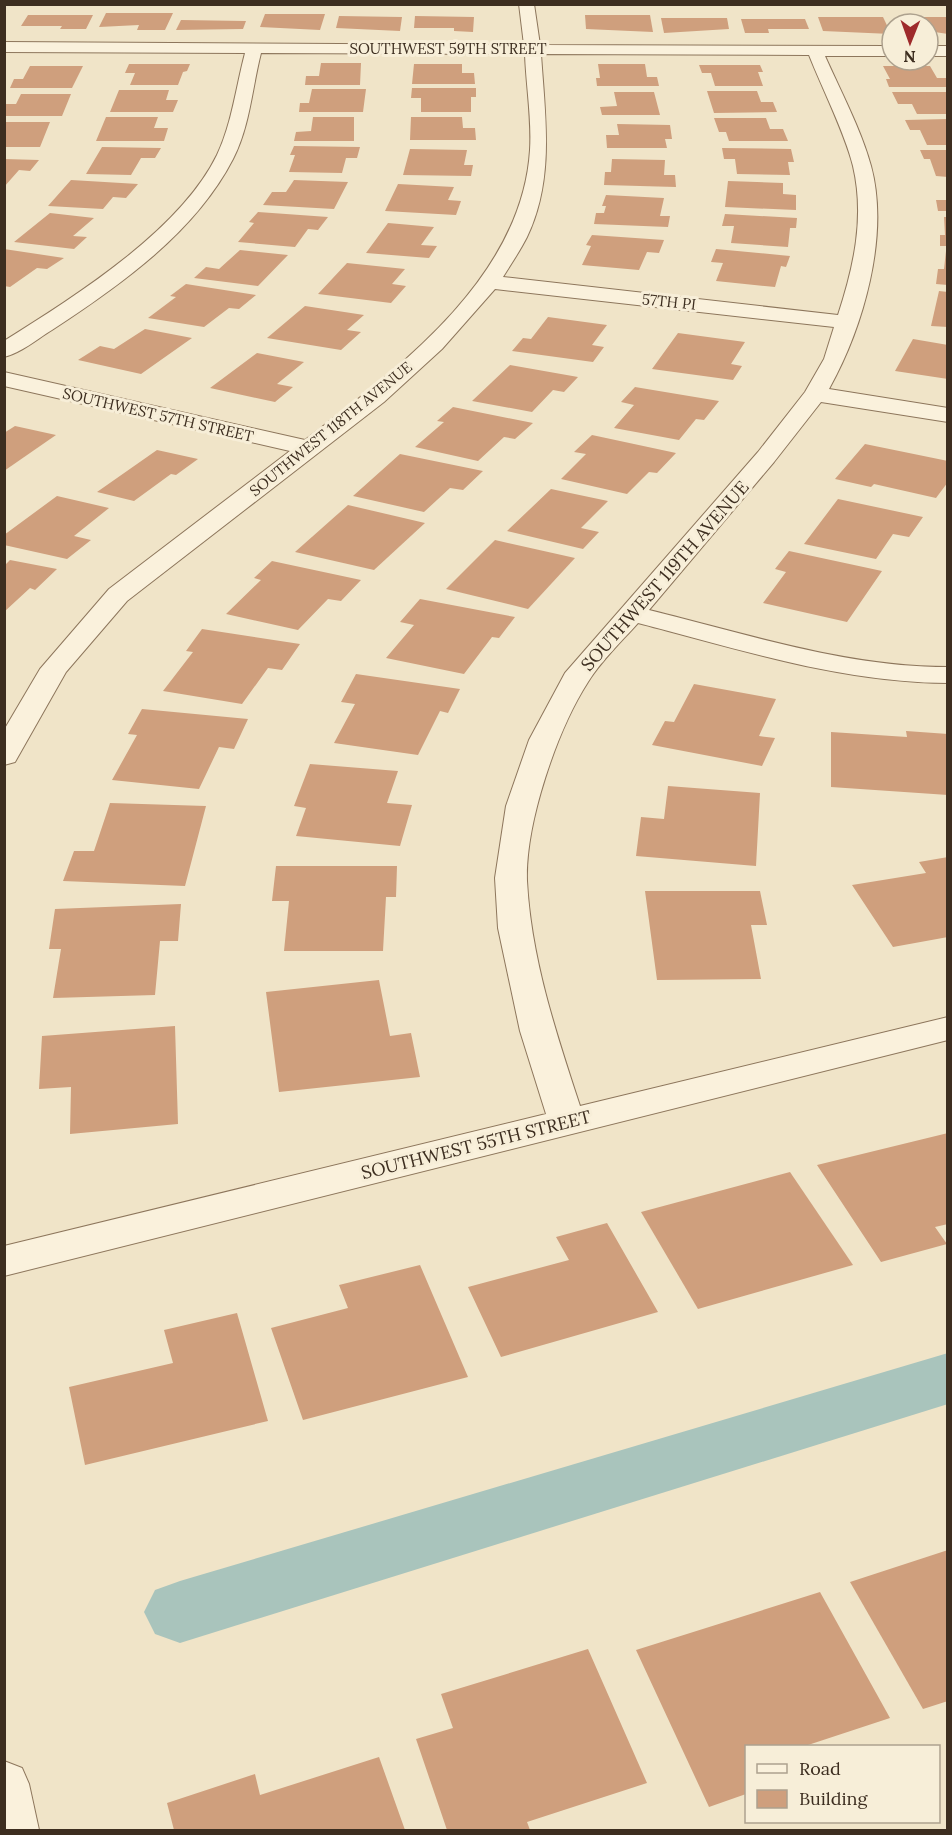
<svg xmlns="http://www.w3.org/2000/svg" width="952" height="1835" font-family="Lora,serif">
  <style>
    .lines { fill: none; stroke-linecap: round; stroke-linejoin: round }
    .canal { fill: #a9c4bc; fill-rule: evenodd }
    .building { fill: #cf9f7d }
    .minor-casing { stroke: #8d765c; stroke-width: 2 }
    .minor { fill: #faf1dc; fill-rule: evenodd }
    .labels { text-anchor: middle; stroke-width: 6; stroke-linejoin: round; paint-order: stroke }
    .far-street-label { font-size: 15px; fill: #3d2e20; stroke: #f7eed8 }
    .street-label { font-size: 18px; fill: #3d2e20; stroke: #f7eed8 }
  </style>
  <rect width="100%" height="100%" fill="#f0e4c8"/>
  <g class="lines">
    <path class="canal" d="M948,1353V1404L180,1643L155,1634L144,1612L155,1590L180,1581Z"/>
  </g>
  <g class="building">
    <path d="M106,13H173L165,30H137L139,25L99,27Z"/>
    <path d="M265,14H325L320,30L260,27Z"/>
    <path d="M28,15H93L86,29H60L62,26H21Z"/>
    <path d="M585,15H650L653,32L586,29Z"/>
    <path d="M339,16L402,17L400,31L336,28Z"/>
    <path d="M415,16L474,17L473,32L454,31V28H414Z"/>
    <path d="M818,17H883L891,34L823,31Z"/>
    <path d="M896,17H948V34L928,31V24H899Z"/>
    <path d="M661,18H727L729,29L664,33Z"/>
    <path d="M741,19H805L809,29H768L769,33H745Z"/>
    <path d="M181,20L246,21L243,29L176,30Z"/>
    <path d="M321,63H361L360,85H305L306,76H319Z"/>
    <path d="M129,64H190L187,71L183,72L178,85H130L135,73H125Z"/>
    <path d="M414,64H462V73H474L475,84H412Z"/>
    <path d="M598,64H645L647,77H657L659,86H597L596,78H600Z"/>
    <path d="M699,65H760L763,72H758L763,86H715L711,73H702Z"/>
    <path d="M30,66H83L72,88H10L14,79H23Z"/>
    <path d="M883,66H930L937,78H948V87H889L886,79H890Z"/>
    <path d="M412,88H476V97H471V112H421V98H411Z"/>
    <path d="M312,89H366L363,112H299L300,103H309Z"/>
    <path d="M119,90H169L166,100H178L173,112H110Z"/>
    <path d="M707,91H757L761,102H773L777,112L714,113Z"/>
    <path d="M614,92H654L660,115H602L600,107L617,106Z"/>
    <path d="M892,92H948V114H917L912,104H898Z"/>
    <path d="M21,94H71L62,116H4V104H16Z"/>
    <path d="M106,117H158L154,128H168L164,141H96Z"/>
    <path d="M313,117H354V141H294L296,132L311,131Z"/>
    <path d="M411,117H462L463,128H475L476,140H410Z"/>
    <path d="M714,118H766L770,129H783L788,141H729L726,132H719Z"/>
    <path d="M948,119V145H927L920,130H910L905,120Z"/>
    <path d="M6,122H50L40,147H4Z"/>
    <path d="M617,124L670,125L672,139H665L667,148H607L606,135H619Z"/>
    <path d="M294,146L360,147L357,158H346L342,173L289,172L295,155H290Z"/>
    <path d="M102,147L161,148L155,158H141L131,175L86,174Z"/>
    <path d="M722,148L791,149L794,162H788L790,175L737,174L735,159H724Z"/>
    <path d="M410,149L467,150L464,165H473L471,176L403,175Z"/>
    <path d="M920,150H948V177L936,176L930,159H924Z"/>
    <path d="M4,159L39,160L30,171L19,170L4,187Z"/>
    <path d="M612,159L665,160L664,175H675L676,187L604,185L605,172H611Z"/>
    <path d="M71,180L138,184L126,198L113,197L103,209L48,206Z"/>
    <path d="M294,180L348,182L334,209L263,205L272,192H286Z"/>
    <path d="M728,181L783,183V194L796,195V210L725,207Z"/>
    <path d="M398,184L454,187L448,200L461,201L456,215L385,211Z"/>
    <path d="M606,195L664,198L660,216H670L668,227L594,224L596,213H604L606,206H602Z"/>
    <path d="M936,200H948V211H938Z"/>
    <path d="M258,212L328,217L318,230L308,229L295,247L238,242L254,223L249,222Z"/>
    <path d="M50,213L94,218L73,236L87,237L74,249L14,242Z"/>
    <path d="M725,214L797,218L796,228H790L788,247L731,243L734,226H722Z"/>
    <path d="M944,217H948V246H940V235H945Z"/>
    <path d="M388,223L434,227L421,245L437,246L429,258L366,253Z"/>
    <path d="M592,235L664,240L659,253L647,252L639,270L582,265L591,246L586,245Z"/>
    <path d="M4,249L64,258L47,269L37,268L10,287L4,286Z"/>
    <path d="M716,249L790,256L786,267L781,266L775,287L716,281L723,263L711,262Z"/>
    <path d="M240,250L288,255L258,286L194,278L206,267L219,269Z"/>
    <path d="M946,251L948,285L936,284L938,269H944Z"/>
    <path d="M347,263L405,269L392,284L406,286L391,303L318,294Z"/>
    <path d="M186,284L256,295L239,309L229,308L204,327L148,318L176,297L170,296Z"/>
    <path d="M939,291L948,292V327L931,326Z"/>
    <path d="M305,306L364,315L347,330L361,332L341,350L267,338Z"/>
    <path d="M548,317L607,325L592,345L604,347L593,362L512,351L523,338L531,339Z"/>
    <path d="M145,329L192,338L141,374L78,360L100,346L114,349Z"/>
    <path d="M678,333L745,342L731,364L742,366L733,380L652,369Z"/>
    <path d="M913,339L948,345V379L895,371Z"/>
    <path d="M257,353L304,362L277,384L293,387L275,402L210,388Z"/>
    <path d="M510,365L578,377L564,392L553,390L532,412L472,401Z"/>
    <path d="M635,387L719,401L704,420L696,419L679,440L614,428L634,405L621,402Z"/>
    <path d="M453,407L533,423L515,439L504,437L478,461L415,447L444,422L437,421Z"/>
    <path d="M15,426L56,435L4,471V433Z"/>
    <path d="M592,435L676,453L657,473L649,472L627,494L561,479L586,454L574,452Z"/>
    <path d="M865,444L948,461V482L936,498L874,484L871,487L835,479Z"/>
    <path d="M157,450L198,459L176,475L171,474L134,501L97,492Z"/>
    <path d="M400,454L483,471L463,490L450,488L424,512L353,496Z"/>
    <path d="M551,489L608,501L581,528L599,532L583,549L507,531Z"/>
    <path d="M57,496L109,508L74,536L91,540L67,559L4,545V535Z"/>
    <path d="M838,499L923,517L909,537L893,534L876,559L804,544Z"/>
    <path d="M348,505L425,523L374,570L295,552Z"/>
    <path d="M495,540L575,558L528,609L446,589Z"/>
    <path d="M789,551L882,571L847,622L763,603L786,572L775,569Z"/>
    <path d="M10,560L57,569L35,590L30,588L4,612V566Z"/>
    <path d="M272,561L361,580L341,601L328,599L298,630L226,614L261,580L254,578Z"/>
    <path d="M420,599L515,617L499,638L492,637L464,674L386,658L414,625L400,622Z"/>
    <path d="M202,629L300,644L282,670L268,668L242,704L163,691L193,652L186,651Z"/>
    <path d="M356,674L460,689L448,713L440,711L418,755L334,743L355,704L341,702Z"/>
    <path d="M694,684L776,699L759,736L775,738L762,766L652,745L665,721L674,722Z"/>
    <path d="M142,709L248,719L234,749L219,747L199,789L112,780L137,735L128,734Z"/>
    <path d="M906,731L948,734V795L831,787V732L907,737Z"/>
    <path d="M310,764L398,771L387,803L412,805L400,846L296,836L306,808L294,806Z"/>
    <path d="M668,786L760,793L756,866L636,856L641,817L664,819Z"/>
    <path d="M110,803L206,806L185,886L63,881L74,851H94Z"/>
    <path d="M948,857V937L893,947L852,885L926,873L919,862Z"/>
    <path d="M276,866H397L396,897H386L383,951H284L289,901H272Z"/>
    <path d="M645,891H760L767,925H751L761,979L657,980Z"/>
    <path d="M181,904L178,941H160L155,995L53,998L61,949H49L55,909Z"/>
    <path d="M379,980L390,1036L411,1033L420,1077L279,1092L266,992Z"/>
    <path d="M175,1026L178,1124L70,1134L71,1087L39,1089L42,1036Z"/>
    <path d="M948,1133V1224L935,1227L947,1244L881,1262L817,1165Z"/>
    <path d="M790,1172L853,1265L698,1309L641,1212Z"/>
    <path d="M607,1223L658,1312L501,1357L468,1287L569,1260L556,1237Z"/>
    <path d="M420,1265L468,1377L303,1420L271,1328L348,1308L339,1285Z"/>
    <path d="M237,1313L268,1421L85,1465L69,1387L173,1363L164,1330Z"/>
    <path d="M948,1550V1701L923,1709L850,1582Z"/>
    <path d="M820,1592L890,1718L805,1746H746V1794L709,1807L636,1650Z"/>
    <path d="M588,1649L647,1783L527,1822L530,1830H447L416,1739L453,1728L441,1694Z"/>
    <path d="M379,1757L405,1830H174L167,1803L255,1774L260,1795Z"/>
  </g>
  <g class="lines">
    <g class="minor-casing">
      <g id="minor">
        <path d="M519,4H534L540,45L892,46V56H825C840,90 861,129 871,166C890,236 863,328 829,389L948,408V422L821,402L774,462L649,610C747,634 846,667 948,667V683C842,683 739,649 638,623C621,642 601,661 588,682C557,730 525,824 527,881C531,958 556,1033 580,1106L948,1017V1040L4,1276V1246L546,1114L520,1031L498,928L495,878L506,806L529,740L565,673L758,452L805,392L824,359L834,327L495,289L442,349L384,402L127,601L66,672L15,762L4,765V730L40,669L109,589L290,451L4,386V372L305,440C398,369 522,278 530,150C532,119 526,85 525,54L261,53C252,88 250,126 233,159C195,233 119,286 52,330C37,339 21,353 4,357V341C74,297 180,231 217,155C232,123 236,87 245,53L4,52V42L524,45ZM541,54L809,55C822,88 845,133 853,166C865,217 854,266 838,315L503,277C511,264 520,251 527,237C555,179 545,116 541,54Z"/>
        <rect x="928" y="46" width="20" height="10"/>
        <path d="M4,1761L22,1768L29,1784L39,1830H4Z"/>
      </g>
    </g>
    <use href="#minor" class="minor"/>
  </g>
  <g class="labels">
    <g class="far-street-label">
      <text x="448" y="54">SOUTHWEST 59TH STREET</text>
      <text transform="translate(669 302) rotate(6)" y="5">57TH PI</text>
      <text transform="translate(158 415) rotate(13)" y="5">SOUTHWEST 57TH STREET</text>
      <text transform="translate(331 429) rotate(-39)" y="5">SOUTHWEST 118TH AVENUE</text>
    </g>
    <g class="street-label">
      <text transform="translate(665 576) rotate(-49)" y="6">SOUTHWEST 119TH AVENUE</text>
      <text transform="translate(476 1145) rotate(-14)" y="6">SOUTHWEST 55TH STREET</text>
    </g>
  </g>
  <rect width="952" height="1835" fill="none" stroke="#3d2e20" stroke-width="12"/>
  <rect x="745" y="1745" width="195" height="78" fill="#f7eed8" stroke="#ada18e" stroke-width="1.5"/>
  <rect x="757" y="1764" width="30" height="9" fill="#faf1dc" stroke="#ada18e" stroke-width="1.5"/>
  <text x="799" y="1775" font-size="18" fill="#3d2e20">Road</text>
  <rect x="757" y="1790" width="30" height="18" fill="#cf9f7d" stroke="#ada18e" stroke-width="1.5"/>
  <text x="799" y="1805" font-size="18" fill="#3d2e20">Building</text>
  <g transform="translate(910 42) rotate(181)"><circle r="28" fill="#f7eed8" stroke="#ada18e" stroke-width="1.5"/>
  <path d="M0-4.5L10 22L0 15L-10 22Z" fill="#9e2a2b"/>
  <text y="-9" font-size="16" font-weight="bold" text-anchor="middle" fill="#3d2e20">N</text>
  </g>
</svg>
